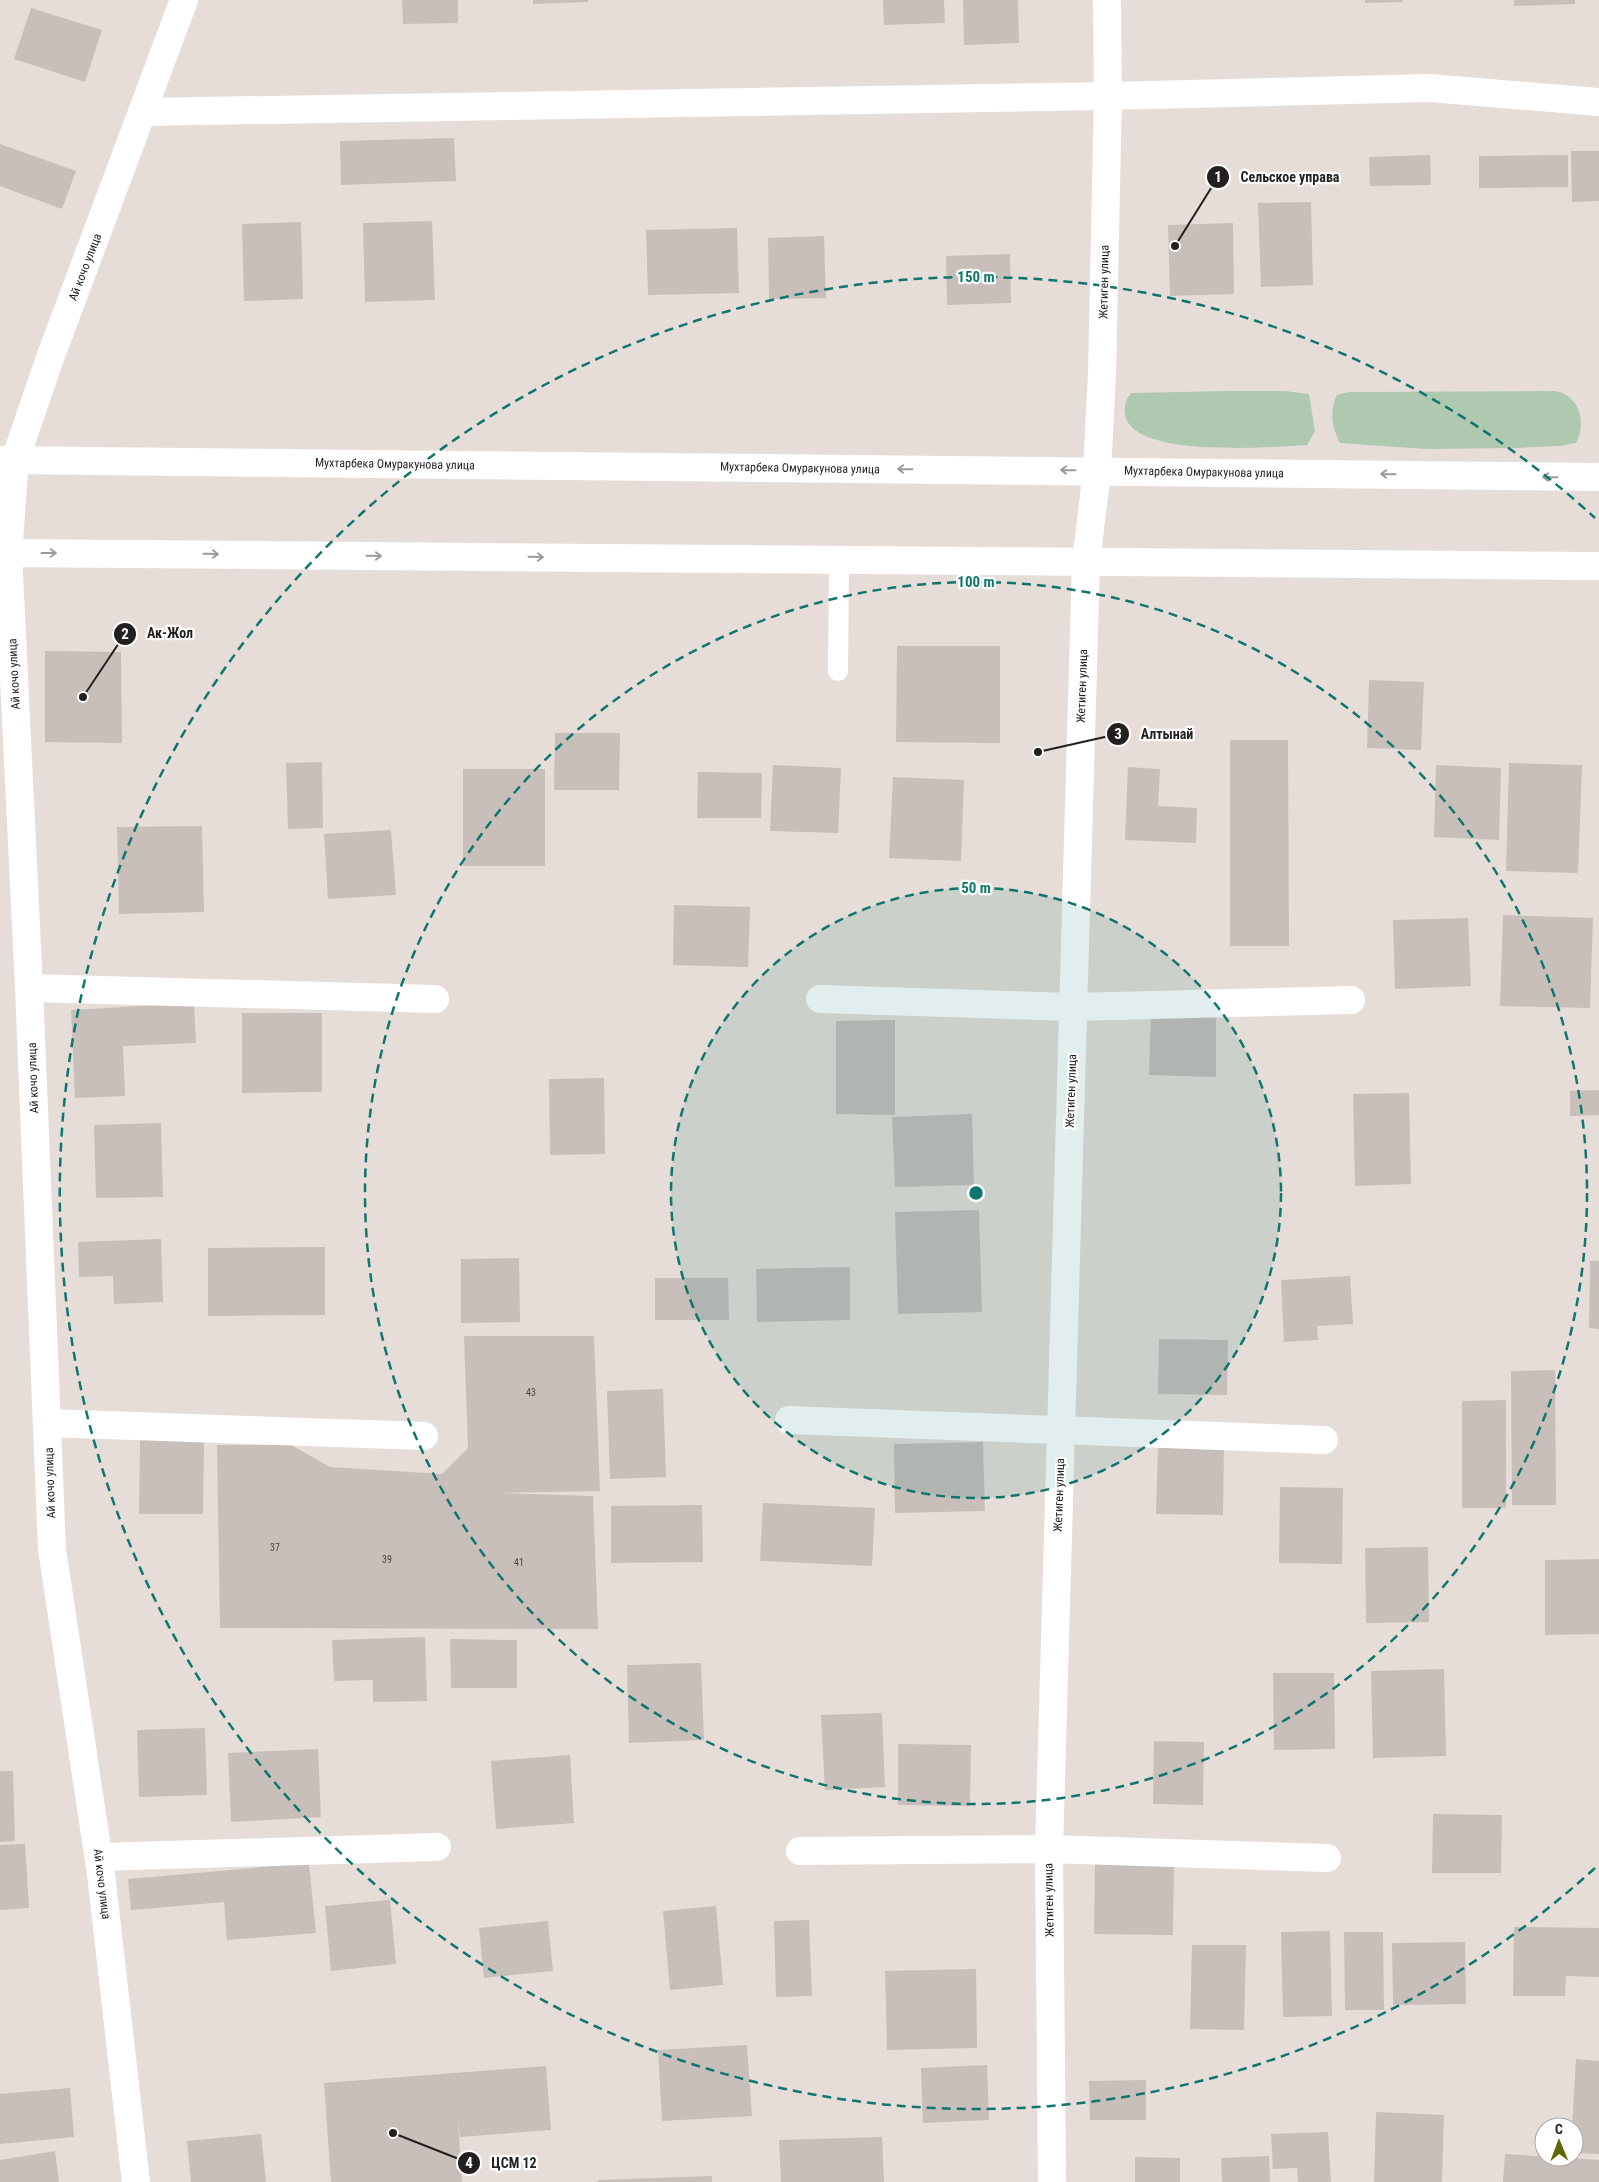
<svg xmlns="http://www.w3.org/2000/svg" width="1599" height="2182" font-family="'Roboto Condensed',sans-serif">
  <style>
    .green { fill: #afc8b0 }
    .building { fill: #c8bfbb }
    .lines { fill: none; stroke-linecap: round; stroke-linejoin: round }
    .lane { stroke: #fff; stroke-width: 20 }
    .street { stroke: #fff; stroke-width: 28 }
    .secondary { stroke: #fff; stroke-width: 28 }
    .oneway { stroke: #9c9a9a }
    .ring { fill: none; stroke: #0f766e; stroke-width: 2.5; stroke-dasharray: 9 6 }
    .labels { text-anchor: middle; stroke-width: 4.5; stroke-linejoin: round; paint-order: stroke }
    .number-label { font-size: 10px; fill: #4c4745 }
    .street-label { font-size: 12px; fill: #221f1e; stroke: #fff }
    .centre { fill: #0f766e; stroke: #fff; stroke-width: 2.5 }
    .ring-label { font-size: 15px; text-anchor: middle; font-weight: bold; fill: #0f766e; stroke: #fff; stroke-width: 4.5; stroke-linejoin: round; paint-order: stroke }
    .leader { fill: none; stroke: #221f1e; stroke-width: 2 }
    .callout-dot { fill: #221f1e; stroke: #fff; stroke-width: 2 }
    .mark-label { font-size: 15px; text-anchor: middle; font-weight: bold; fill: #fff }
    .callout-label { font-size: 14px; text-anchor: middle; font-weight: bold; fill: #221f1e; stroke: #fff; stroke-width: 4.5; stroke-linejoin: round; paint-order: stroke }
  </style>
  <rect width="100%" height="100%" fill="#e6ddd9"/>
  <g class="green">
    <path d="M1227,391H1285L1309,394L1315,431L1307,445C1272,447 1139,458 1126,418C1123,408 1125,401 1131,393Z"/>
    <path d="M1555,391C1579,395 1587,422 1576,443L1559,446L1515,448L1426,449L1340,443C1332,427 1329,411 1337,395L1349,392Z"/>
  </g>
  <g class="building">
    <path d="M402,0H458V23L403,24Z"/>
    <path d="M533,0H588V2L533,4Z"/>
    <path d="M883,0H944L945,23L884,25Z"/>
    <path d="M963,0H1018L1019,43L964,45Z"/>
    <path d="M1365,0H1403V2L1365,3Z"/>
    <path d="M1514,0H1575V4L1514,6Z"/>
    <path d="M31,8L102,30L85,82L14,59Z"/>
    <path d="M454,138L456,181L341,185L340,141Z"/>
    <path d="M0,144L76,171L62,209L0,186Z"/>
    <path d="M1571,151H1599V201L1572,202Z"/>
    <path d="M1430,155L1431,185L1370,186L1369,157Z"/>
    <path d="M1568,155V187L1479,188V156Z"/>
    <path d="M1311,202L1313,285L1261,287L1258,203Z"/>
    <path d="M432,221L435,300L365,302L363,223Z"/>
    <path d="M301,222L303,299L244,301L242,224Z"/>
    <path d="M1233,223L1234,294L1170,296L1168,225Z"/>
    <path d="M737,228L739,293L648,295L646,230Z"/>
    <path d="M824,236L826,298L769,299L768,238Z"/>
    <path d="M1010,254L1011,303L947,305L946,256Z"/>
    <path d="M897,646H1000V743L896,742Z"/>
    <path d="M45,651L121,652L122,743L45,742Z"/>
    <path d="M1369,680L1424,682L1421,750L1367,748Z"/>
    <path d="M555,733H620L619,790H554Z"/>
    <path d="M1230,740H1288L1289,946H1230Z"/>
    <path d="M322,762L323,828L288,829L286,763Z"/>
    <path d="M1509,763L1582,765L1578,873L1506,871Z"/>
    <path d="M773,765L841,768L838,833L770,831Z"/>
    <path d="M1436,765L1501,768L1499,840L1434,837Z"/>
    <path d="M1128,767L1160,769L1158,806L1197,808L1196,843L1125,840Z"/>
    <rect x="463" y="769" width="82" height="97"/>
    <path d="M698,772L762,773L761,818H697Z"/>
    <path d="M893,777L964,780L961,861L889,858Z"/>
    <path d="M202,826L204,912L119,914L117,827Z"/>
    <path d="M391,830L396,895L328,899L324,834Z"/>
    <path d="M674,905L750,907L748,967L673,965Z"/>
    <path d="M1503,915L1593,918L1590,1008L1500,1006Z"/>
    <path d="M1468,918L1471,986L1395,989L1393,920Z"/>
    <path d="M194,1003L196,1043L123,1046L125,1096L75,1098L71,1010Z"/>
    <path d="M1151,1010L1216,1011V1077L1149,1075Z"/>
    <path d="M242,1013H322V1092L242,1093Z"/>
    <path d="M895,1020V1115L836,1114V1021Z"/>
    <path d="M604,1078L605,1154L550,1155L549,1079Z"/>
    <path d="M1599,1090V1115L1570,1116V1091Z"/>
    <path d="M1409,1093L1411,1184L1355,1186L1353,1094Z"/>
    <path d="M972,1114L974,1185L895,1187L892,1117Z"/>
    <path d="M161,1123L163,1197L96,1198L94,1125Z"/>
    <path d="M979,1210L982,1312L898,1314L895,1212Z"/>
    <path d="M161,1239L163,1302L114,1304L113,1276L79,1277L78,1242Z"/>
    <path d="M325,1247V1315L208,1316V1248Z"/>
    <path d="M519,1258L520,1322L461,1323V1259Z"/>
    <path d="M1590,1261H1599V1329L1589,1328Z"/>
    <path d="M850,1267V1320L757,1322L756,1269Z"/>
    <path d="M1350,1276L1353,1324L1317,1326L1318,1340L1284,1342L1281,1280Z"/>
    <path d="M655,1278H728L729,1320H655Z"/>
    <path d="M464,1336H594L600,1491L501,1493L593,1496L598,1629L220,1628L217,1445H291L330,1467L442,1474L468,1448Z"/>
    <path d="M1159,1339L1228,1340L1227,1395L1158,1394Z"/>
    <path d="M1555,1370L1556,1505H1512L1511,1371Z"/>
    <path d="M663,1389L666,1477L610,1479L607,1391Z"/>
    <path d="M1506,1400V1508H1462V1401Z"/>
    <path d="M140,1440H204L203,1514H139Z"/>
    <path d="M983,1442L985,1511L895,1513L894,1444Z"/>
    <path d="M1158,1445H1224L1223,1515L1156,1514Z"/>
    <path d="M1280,1487L1343,1488L1342,1564L1279,1563Z"/>
    <path d="M763,1503L875,1508L872,1566L760,1561Z"/>
    <path d="M702,1505L703,1562L611,1563V1506Z"/>
    <path d="M1428,1547L1429,1622L1366,1623L1365,1548Z"/>
    <path d="M1599,1559V1634L1545,1635V1560Z"/>
    <path d="M425,1637L427,1701L373,1702V1680L334,1681L332,1640Z"/>
    <path d="M450,1639L517,1640V1688H451Z"/>
    <path d="M701,1663L704,1740L629,1743L627,1665Z"/>
    <path d="M1444,1669L1446,1756L1373,1758L1371,1671Z"/>
    <path d="M1273,1673H1334L1335,1749L1274,1750Z"/>
    <path d="M882,1713L885,1787L825,1790L821,1715Z"/>
    <path d="M205,1728L207,1795L139,1797L137,1730Z"/>
    <path d="M1154,1741L1204,1742L1203,1805L1153,1804Z"/>
    <path d="M898,1744L971,1745L970,1806L898,1805Z"/>
    <path d="M318,1749L321,1817L231,1822L228,1753Z"/>
    <path d="M570,1755L574,1823L496,1829L491,1761Z"/>
    <path d="M0,1771H13L15,1841L0,1842Z"/>
    <path d="M1433,1814L1502,1815L1501,1873H1432Z"/>
    <path d="M25,1844L29,1908L0,1910V1845Z"/>
    <path d="M309,1863L316,1933L227,1940L224,1902L131,1910L128,1879Z"/>
    <path d="M1095,1864L1174,1865L1173,1935L1094,1934Z"/>
    <path d="M390,1900L396,1964L331,1971L325,1906Z"/>
    <path d="M716,1906L723,1985L670,1990L663,1911Z"/>
    <path d="M809,1920L812,1996L776,1997L774,1921Z"/>
    <path d="M548,1921L553,1971L484,1978L479,1928Z"/>
    <path d="M1514,1927L1599,1928V1977L1566,1976L1565,1996H1513Z"/>
    <path d="M1330,1931L1332,2016L1283,2017L1281,1932Z"/>
    <path d="M1344,1932H1383L1384,2010H1345Z"/>
    <path d="M1465,1942L1466,2004L1393,2005L1392,1943Z"/>
    <path d="M1192,1945H1246L1244,2030L1190,2029Z"/>
    <path d="M976,1969L977,2048L887,2050L885,1971Z"/>
    <path d="M747,2045L752,2116L662,2121L658,2050Z"/>
    <path d="M1576,2059L1599,2061V2154L1574,2153V2127H1572Z"/>
    <path d="M987,2065L989,2120L923,2123L921,2068Z"/>
    <path d="M546,2066L551,2130L460,2137L458,2121L462,2182H331L324,2083Z"/>
    <path d="M1146,2080V2120H1090L1089,2081Z"/>
    <path d="M70,2088L74,2137L0,2144V2094Z"/>
    <path d="M1376,2112L1444,2115L1442,2182H1374Z"/>
    <path d="M1328,2132L1331,2182H1298L1297,2168L1273,2169L1271,2134Z"/>
    <path d="M261,2134L266,2182H191L187,2141Z"/>
    <path d="M882,2137L884,2182H781L779,2140Z"/>
    <path d="M55,2151L59,2182H0V2160Z"/>
    <path d="M1505,2154L1599,2160V2182H1503Z"/>
    <path d="M1269,2156L1270,2182H1222L1221,2158Z"/>
    <path d="M1135,2157L1180,2158V2182H1135Z"/>
    <path d="M712,2176V2182H598V2180Z"/>
  </g>
  <g class="lines">
    <path class="lane" d="M838,671L839,560"/>
    <g class="street">
      <path d="M142,112L1108,96L1430,88L1599,102"/>
      <path d="M29,988L435,999"/>
      <path d="M820,999L1073,1007L1351,1000"/>
      <path d="M789,1420L1324,1440"/>
      <path d="M47,1423L424,1436"/>
      <path d="M800,1851L1049,1849L1327,1858"/>
      <path d="M99,1857L437,1847"/>
      <path d="M136,2182L101,1874L52,1549L29,988L8,553L15,460L50,358L184,0"/>
      <path d="M1052,2182L1049,1849L1086,562L1097,471L1102,374L1108,96L1107,0"/>
    </g>
    <g class="secondary">
      <path d="M0,460L1599,477"/>
      <path d="M0,553L1599,566"/>
    </g>
  </g>
  <defs><path id="oneway-shaft" d="M-6 0H5M1.5-3L5.5 0L1.5 3" fill="none" stroke-width="1.6" stroke-linecap="round" stroke-linejoin="round" transform="scale(1.25)"/></defs>
  <g class="oneway">
    <use href="#oneway-shaft" transform="translate(905 469) rotate(-179)"/>
    <use href="#oneway-shaft" transform="translate(1068 470) rotate(-179)"/>
    <use href="#oneway-shaft" transform="translate(1388 474) rotate(-179)"/>
    <use href="#oneway-shaft" transform="translate(1550 477) rotate(-179)"/>
    <use href="#oneway-shaft" transform="translate(49 553)"/>
    <use href="#oneway-shaft" transform="translate(211 554) rotate(1)"/>
    <use href="#oneway-shaft" transform="translate(374 556) rotate(1)"/>
    <use href="#oneway-shaft" transform="translate(536 557) rotate(1)"/>
  </g>
  <circle cx="976" cy="1193" r="305" fill="#0f766e" fill-opacity=".12"/>
  <g class="ring">
    <circle cx="976" cy="1193" r="305"/>
    <circle cx="976" cy="1193" r="611"/>
    <path d="M1595 1868A916 916 0 1 1 1595 518"/>
  </g>
  <g class="labels">
    <g class="number-label">
      <text x="531" y="1396">43</text>
      <text x="275" y="1551">37</text>
      <text x="387" y="1563">39</text>
      <text x="519" y="1566">41</text>
    </g>
    <g class="street-label">
      <text transform="translate(85 267) rotate(-69)" y="4">Ай кочо улица</text>
      <text transform="translate(1104 282) rotate(-89)" y="4">Жетиген улица</text>
      <text transform="translate(395 464) rotate(1)" y="4">Мухтарбека Омуракунова улица</text>
      <text transform="translate(800 468) rotate(1)" y="4">Мухтарбека Омуракунова улица</text>
      <text transform="translate(1204 472) rotate(1)" y="4">Мухтарбека Омуракунова улица</text>
      <text transform="translate(14 674) rotate(-93)" y="4">Ай кочо улица</text>
      <text transform="translate(1082 686) rotate(-88)" y="4">Жетиген улица</text>
      <text transform="translate(33 1078) rotate(-92)" y="4">Ай кочо улица</text>
      <text transform="translate(1071 1091) rotate(-88)" y="4">Жетиген улица</text>
      <text transform="translate(50 1483) rotate(-92)" y="4">Ай кочо улица</text>
      <text transform="translate(1059 1495) rotate(-88)" y="4">Жетиген улица</text>
      <text transform="translate(102 1884) rotate(83)" y="4">Ай кочо улица</text>
      <text transform="translate(1049 1900) rotate(-91)" y="4">Жетиген улица</text>
    </g>
  </g>
  <circle cx="976" cy="1193" r="8" class="centre"/>
  <g class="ring-label">
    <text x="976" y="282">150 m</text>
    <text x="976" y="587">100 m</text>
    <text x="976" y="893">50 m</text>
  </g>
  <path class="leader" d="M1175 246L1218 177M83 697L125 634M1038 752L1118 734M393 2133L469 2163"/>
  <g class="callout-dot">
    <circle cx="1175" cy="246" r="5"/>
    <circle cx="83" cy="697" r="5"/>
    <circle cx="1038" cy="752" r="5"/>
    <circle cx="393" cy="2133" r="5"/>
    <circle cx="1218" cy="177" r="12"/>
    <circle cx="125" cy="634" r="12"/>
    <circle cx="1118" cy="734" r="12"/>
    <circle cx="469" cy="2163" r="12"/>
  </g>
  <g class="mark-label">
    <text x="1218" y="182">1</text>
    <text x="125" y="639">2</text>
    <text x="1118" y="739">3</text>
    <text x="469" y="2168">4</text>
  </g>
  <g class="callout-label">
    <text x="1290" y="182">Сельское управа</text>
    <text x="170" y="638">Ак-Жол</text>
    <text x="1167" y="739">Алтынай</text>
    <text x="514" y="2168">ЦСМ 12</text>
  </g>
  <g transform="translate(1559 2142) rotate(359)"><circle r="24" fill="#ffffff" stroke="#a7a5a5"/>
  <path d="M0-4L9 19L0 12L-9 19Z" fill="#5f6605"/>
  <text y="-8" font-size="14" font-weight="bold" text-anchor="middle" fill="#221f1e">С</text>
  </g>
</svg>
